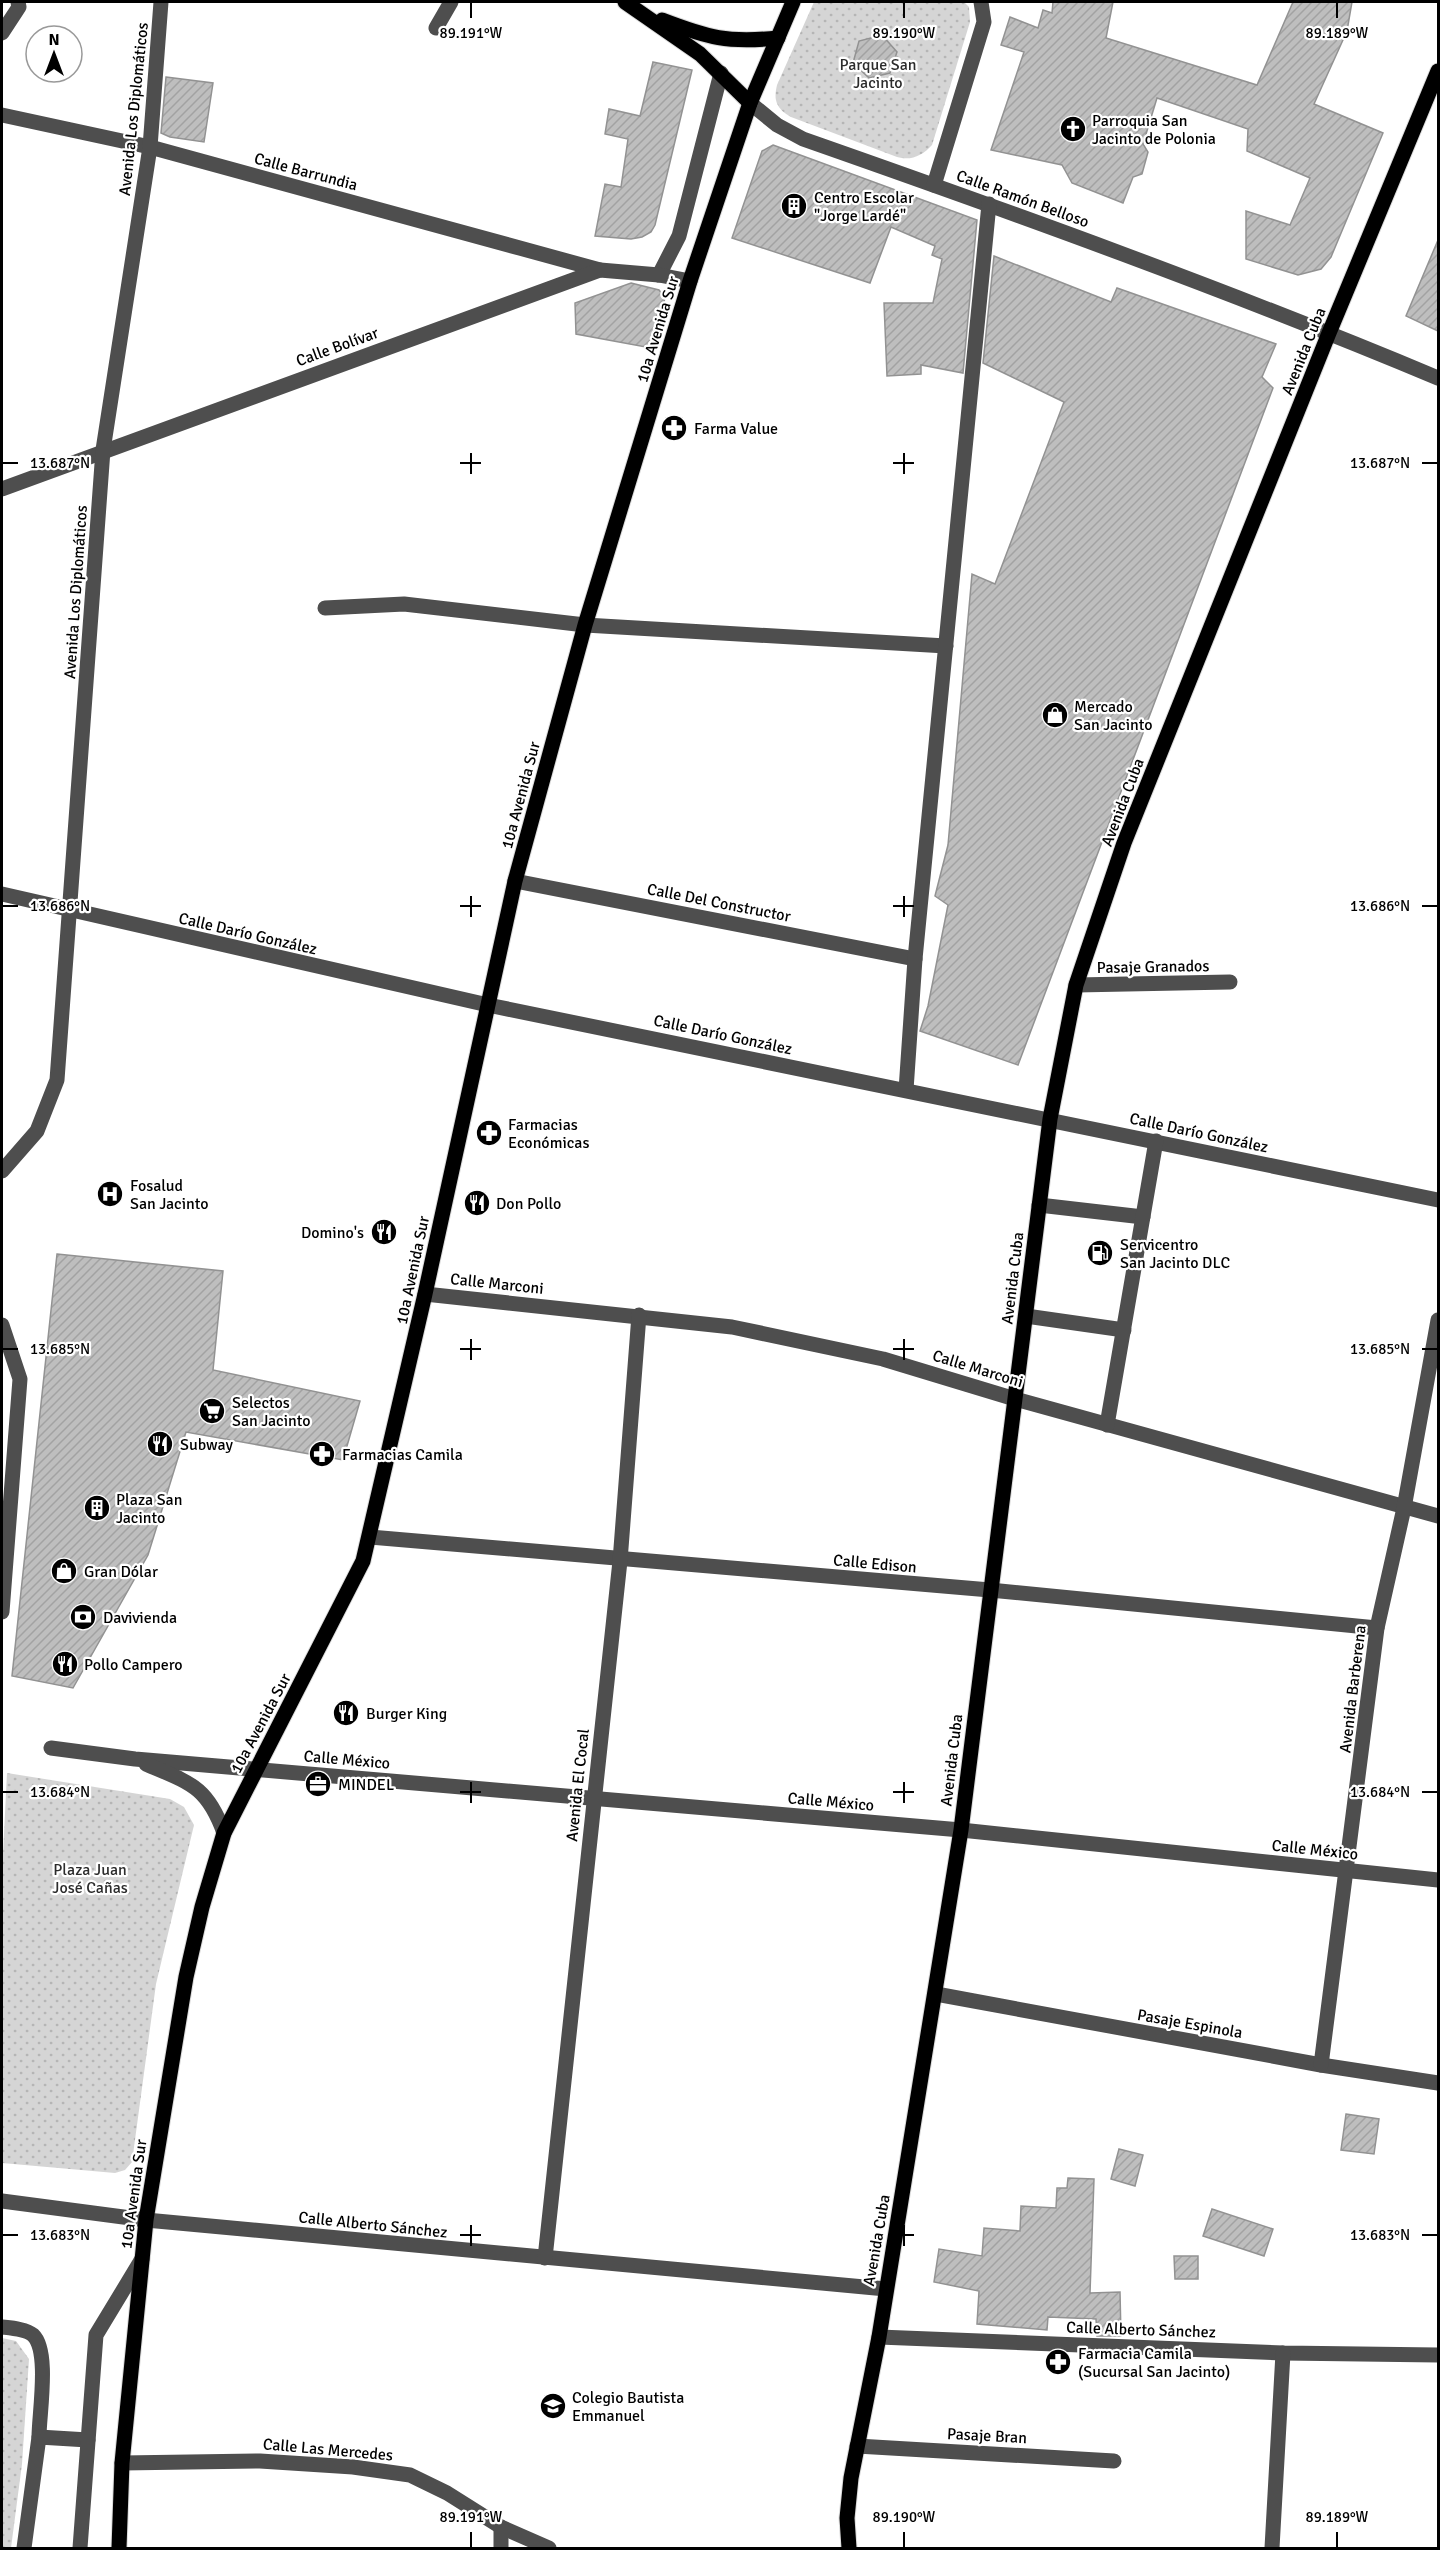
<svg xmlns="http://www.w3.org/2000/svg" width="1440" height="2550" font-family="Signika,sans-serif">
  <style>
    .park { fill: url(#park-dots) }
    .building { fill: url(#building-hatch); stroke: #929292; stroke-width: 1.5 }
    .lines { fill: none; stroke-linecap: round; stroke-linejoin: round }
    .major-casing { stroke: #dbdbdb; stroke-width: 17 }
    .minor { stroke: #4e4e4e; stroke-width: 15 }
    .major { stroke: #000; stroke-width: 15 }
    .ticks { fill: none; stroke: #000; stroke-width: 2 }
    .labels { text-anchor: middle; stroke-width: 4.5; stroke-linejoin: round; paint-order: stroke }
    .park-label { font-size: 16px; fill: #2c2c2c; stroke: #fff }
    .street-label { font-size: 16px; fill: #000; stroke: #fff }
    .poi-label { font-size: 16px; fill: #000; stroke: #fff; text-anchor: start }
    .ticks-label { font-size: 15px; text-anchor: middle; fill: #000; stroke: #fff; stroke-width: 4.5; stroke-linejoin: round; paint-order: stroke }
  </style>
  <defs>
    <pattern id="park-dots" width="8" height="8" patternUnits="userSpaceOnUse" patternTransform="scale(1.5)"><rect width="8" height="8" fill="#d5d5d5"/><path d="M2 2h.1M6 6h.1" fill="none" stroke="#b5b5b5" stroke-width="1.8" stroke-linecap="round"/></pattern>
    <pattern id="building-hatch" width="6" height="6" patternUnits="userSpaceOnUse" patternTransform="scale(1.5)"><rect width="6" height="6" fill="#bebebe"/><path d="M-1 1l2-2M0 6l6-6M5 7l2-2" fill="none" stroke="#a2a2a2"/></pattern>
  </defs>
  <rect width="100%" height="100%" fill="#fff"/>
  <g class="park">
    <path d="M814,2H964L969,7L970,22L932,145C922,156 911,161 897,157L791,117C777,109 773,101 777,85Z"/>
    <path d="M7,1773L170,1799L184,1807L194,1825L156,1984L132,2162L125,2170L115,2173L2,2163V1874Z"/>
    <path d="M2,2338L16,2341L29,2359L22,2464L11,2548H2Z"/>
  </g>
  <g class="building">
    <path d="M1053,2H1113L1106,38L1257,85L1293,2H1352L1347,31L1314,104L1383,133L1331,257L1321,269L1298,275L1246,259V211L1290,225L1310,178L1247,151L1248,129L1157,98L1143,144L1148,152L1142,174L1133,177L1123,203L1072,183L1062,165L991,150L1024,52L1001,45L1010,17L1038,28L1043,10L1052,13Z"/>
    <path d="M882,35L897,52L890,73L869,78L853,63L859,41Z"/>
    <path d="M653,62L692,70L655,225L651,232L642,237L631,239L595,236L605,184L621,187L628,139L605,134L609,109L640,116Z"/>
    <path d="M166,77L213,83L204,142L170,137L161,133Z"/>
    <path d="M773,145L977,220L963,373L921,365V374L887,376L884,303H933L942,259L932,255L935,246L891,227L870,283L732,238L762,151Z"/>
    <path d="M1438,240V331L1406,316Z"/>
    <path d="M994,256L1111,302L1117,288L1276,344L1262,377L1273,388L1018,1065L920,1031L928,1006L948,905L935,896L948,845L972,574L995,584L1064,402L983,363Z"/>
    <path d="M631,283L659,290L665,298L651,348L576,334L575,303Z"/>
    <path d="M57,1254L223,1271L213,1370L360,1401L343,1460L186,1432L148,1555L73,1688L12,1676Z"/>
    <path d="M1346,2114L1379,2119L1374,2154L1341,2150Z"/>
    <path d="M1119,2149L1143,2155L1135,2186L1111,2179Z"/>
    <path d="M1068,2178L1094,2179L1090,2293L1120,2292L1121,2336H1097L1096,2319L1048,2317L1047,2330L977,2324L979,2291L934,2282L939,2249L982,2256L984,2228L1020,2231L1021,2206L1056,2208L1057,2188H1067Z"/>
    <path d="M1212,2209L1273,2229L1264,2256L1203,2236Z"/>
    <path d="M1174,2256H1198V2279H1175Z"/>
  </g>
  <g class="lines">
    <g class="major-casing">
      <g id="major">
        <path d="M625,2L700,54L750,103"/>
        <path d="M662,20C709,38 727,43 778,38"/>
        <path d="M119,2548L122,2463L146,2220L186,1977L202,1907L224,1833L363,1561L425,1294L515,881L585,625L690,281L750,103L793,2"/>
        <path d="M849,2548L847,2518L851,2478L879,2337L961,1830L1050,1119L1076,985L1124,843L1329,333L1438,71"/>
      </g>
    </g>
    <g class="minor">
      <path d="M436,28L451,2"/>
      <path d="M2,33L19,7L18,2"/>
      <path d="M750,103L777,125L803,139C1017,214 1230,291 1438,378"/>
      <path d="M2,115L150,147L600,270"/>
      <path d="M934,185L984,22L981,2"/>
      <path d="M659,275L679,236L721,73"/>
      <path d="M2,489L600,270L659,275L690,281"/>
      <path d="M325,608L404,604L585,625L946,646"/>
      <path d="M515,881L915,959"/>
      <path d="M2,894L488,1005L1438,1200"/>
      <path d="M1076,985L1230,982"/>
      <path d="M906,1090L915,959L989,204"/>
      <path d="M2,1171L37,1131L57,1080L103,450L150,147L161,2"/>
      <path d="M1039,1205L1143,1217"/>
      <path d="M425,1294L732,1327L883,1359L1015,1399L1438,1516"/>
      <path d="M1026,1316L1124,1330"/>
      <path d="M2,1325L20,1379L2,1612"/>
      <path d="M1107,1425L1156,1141"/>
      <path d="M370,1537L990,1590L1377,1628"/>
      <path d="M51,1748L135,1759L961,1830L1438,1880"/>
      <path d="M146,1764C190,1783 207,1786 224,1833"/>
      <path d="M936,1994L1321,2065L1438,2083"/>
      <path d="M1321,2065L1377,1628L1404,1508L1438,1320"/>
      <path d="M2,2201L146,2220L886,2289"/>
      <path d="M545,2258L620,1561L639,1315"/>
      <path d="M2,2327C11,2328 26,2329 33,2335C50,2351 39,2414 39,2437"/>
      <path d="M879,2337L1283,2353L1438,2355"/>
      <path d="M857,2446L1114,2461"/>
      <path d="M122,2463L260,2461L353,2467L410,2475L447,2493L501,2527L549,2548"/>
      <path d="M24,2548L39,2437L88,2440"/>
      <path d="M80,2548L96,2335L142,2259"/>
      <path d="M501,2548V2527"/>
      <path d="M1272,2548L1283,2353"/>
    </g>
    <use href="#major" class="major"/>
  </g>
  <path class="ticks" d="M471,3V18M904,3V18M1337,3V18M471,453V474M904,453V474M3,463H18M460,463H481M893,463H914M1422,463H1437M471,896V917M904,896V917M3,906H18M460,906H481M893,906H914M1422,906H1437M471,1339V1360M904,1339V1360M3,1349H18M460,1349H481M893,1349H914M1422,1349H1437M471,1782V1803M904,1782V1803M3,1792H18M460,1792H481M893,1792H914M1422,1792H1437M471,2225V2246M904,2225V2246M3,2235H18M460,2235H481M893,2235H914M1422,2235H1437M471,2532V2547M904,2532V2547M1337,2532V2547"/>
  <defs>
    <g id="church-disc" transform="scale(1.35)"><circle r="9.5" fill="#000" stroke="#fff"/><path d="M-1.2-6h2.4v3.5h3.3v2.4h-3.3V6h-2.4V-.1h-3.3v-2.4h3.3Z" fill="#fff"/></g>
    <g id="building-disc" transform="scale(1.35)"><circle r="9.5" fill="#000" stroke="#fff"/><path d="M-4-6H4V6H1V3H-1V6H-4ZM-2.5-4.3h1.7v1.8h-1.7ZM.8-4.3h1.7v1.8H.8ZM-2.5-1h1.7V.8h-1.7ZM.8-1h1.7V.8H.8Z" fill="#fff"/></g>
    <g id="pharmacy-disc" transform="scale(1.35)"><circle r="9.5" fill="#000" stroke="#fff"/><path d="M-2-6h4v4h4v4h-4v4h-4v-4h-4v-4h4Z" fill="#fff"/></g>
    <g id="shop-disc" transform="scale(1.35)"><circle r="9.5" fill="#000" stroke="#fff"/><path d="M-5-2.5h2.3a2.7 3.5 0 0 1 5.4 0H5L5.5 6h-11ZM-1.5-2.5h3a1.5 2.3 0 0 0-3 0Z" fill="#fff"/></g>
    <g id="hospital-disc" transform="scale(1.35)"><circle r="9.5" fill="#000" stroke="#fff"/><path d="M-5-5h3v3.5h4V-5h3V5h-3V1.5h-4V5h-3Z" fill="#fff"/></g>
    <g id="restaurant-disc" transform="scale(1.35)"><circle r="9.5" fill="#000" stroke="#fff"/><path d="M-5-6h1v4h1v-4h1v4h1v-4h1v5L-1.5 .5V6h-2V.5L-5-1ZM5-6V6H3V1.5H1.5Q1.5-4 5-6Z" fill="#fff"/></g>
    <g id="fuel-disc" transform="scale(1.35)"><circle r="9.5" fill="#000" stroke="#fff"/><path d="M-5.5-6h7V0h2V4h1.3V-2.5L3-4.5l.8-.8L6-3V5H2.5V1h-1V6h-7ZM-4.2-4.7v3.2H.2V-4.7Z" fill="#fff"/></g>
    <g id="supermarket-disc" transform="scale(1.35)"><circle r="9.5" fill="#000" stroke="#fff"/><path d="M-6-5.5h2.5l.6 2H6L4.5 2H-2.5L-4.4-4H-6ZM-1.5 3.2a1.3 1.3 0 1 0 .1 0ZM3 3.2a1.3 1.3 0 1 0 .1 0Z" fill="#fff"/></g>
    <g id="bank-disc" transform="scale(1.35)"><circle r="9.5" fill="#000" stroke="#fff"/><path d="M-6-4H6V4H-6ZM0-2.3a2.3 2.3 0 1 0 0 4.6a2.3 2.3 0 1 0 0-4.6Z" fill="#fff"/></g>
    <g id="office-disc" transform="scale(1.35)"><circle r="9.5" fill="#000" stroke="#fff"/><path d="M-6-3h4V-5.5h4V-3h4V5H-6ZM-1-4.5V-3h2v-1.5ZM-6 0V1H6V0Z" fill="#fff"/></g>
    <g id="school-disc" transform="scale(1.35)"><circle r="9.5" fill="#000" stroke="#fff"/><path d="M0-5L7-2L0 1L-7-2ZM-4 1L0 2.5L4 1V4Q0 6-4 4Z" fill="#fff"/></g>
  </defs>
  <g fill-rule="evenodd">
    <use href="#church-disc" x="1073" y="129"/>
    <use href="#building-disc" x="794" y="206"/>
    <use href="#pharmacy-disc" x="674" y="428"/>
    <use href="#shop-disc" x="1055" y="715"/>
    <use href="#pharmacy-disc" x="489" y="1133"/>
    <use href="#hospital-disc" x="110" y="1194"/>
    <use href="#restaurant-disc" x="477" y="1203"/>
    <use href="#restaurant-disc" x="384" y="1232"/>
    <use href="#fuel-disc" x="1100" y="1253"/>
    <use href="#supermarket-disc" x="212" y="1411"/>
    <use href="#restaurant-disc" x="160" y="1444"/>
    <use href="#pharmacy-disc" x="322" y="1454"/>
    <use href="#building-disc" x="97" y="1508"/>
    <use href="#shop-disc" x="64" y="1571"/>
    <use href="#bank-disc" x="83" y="1617"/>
    <use href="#restaurant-disc" x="65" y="1664"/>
    <use href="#restaurant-disc" x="346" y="1713"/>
    <use href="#office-disc" x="318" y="1784"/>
    <use href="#pharmacy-disc" x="1058" y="2362"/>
    <use href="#school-disc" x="553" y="2406"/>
  </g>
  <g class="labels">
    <g class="park-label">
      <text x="878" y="70">Parque San<tspan x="878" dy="18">Jacinto</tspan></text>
      <text x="90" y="1875">Plaza Juan<tspan x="90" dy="18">José Cañas</tspan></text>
    </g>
    <g class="street-label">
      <text transform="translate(133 109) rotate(-84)" y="6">Avenida Los Diplomáticos</text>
      <text transform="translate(306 171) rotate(15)" y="6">Calle Barrundia</text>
      <text transform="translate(1023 198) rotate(20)" y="6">Calle Ramón Belloso</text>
      <text transform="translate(657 329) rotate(-73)" y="6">10a Avenida Sur</text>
      <text transform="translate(337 346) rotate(-20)" y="6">Calle Bolívar</text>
      <text transform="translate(1303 351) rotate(-68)" y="6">Avenida Cuba</text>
      <text transform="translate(75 592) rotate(-86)" y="6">Avenida Los Diplomáticos</text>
      <text transform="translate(520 795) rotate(-75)" y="6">10a Avenida Sur</text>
      <text transform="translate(1122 802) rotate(-69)" y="6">Avenida Cuba</text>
      <text transform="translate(719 902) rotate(11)" y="6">Calle Del Constructor</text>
      <text transform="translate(248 933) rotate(13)" y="6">Calle Darío González</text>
      <text transform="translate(1153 966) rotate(-1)" y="6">Pasaje Granados</text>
      <text transform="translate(723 1034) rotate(12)" y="6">Calle Darío González</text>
      <text transform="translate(1199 1132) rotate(12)" y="6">Calle Darío González</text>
      <text transform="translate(412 1270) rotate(-78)" y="6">10a Avenida Sur</text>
      <text transform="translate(1012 1278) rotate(-83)" y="6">Avenida Cuba</text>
      <text transform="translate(497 1283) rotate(6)" y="6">Calle Marconi</text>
      <text transform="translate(978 1368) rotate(17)" y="6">Calle Marconi</text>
      <text transform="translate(875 1563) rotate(5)" y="6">Calle Edison</text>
      <text transform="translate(1352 1689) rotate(-83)" y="6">Avenida Barberena</text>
      <text transform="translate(260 1723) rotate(-62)" y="6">10a Avenida Sur</text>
      <text transform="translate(347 1759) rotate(5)" y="6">Calle México</text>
      <text transform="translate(951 1760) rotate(-83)" y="6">Avenida Cuba</text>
      <text transform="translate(577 1785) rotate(-84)" y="6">Avenida El Cocal</text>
      <text transform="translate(831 1801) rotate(5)" y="6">Calle México</text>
      <text transform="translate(1315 1849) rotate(6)" y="6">Calle México</text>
      <text transform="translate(1190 2023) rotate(10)" y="6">Pasaje Espinola</text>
      <text transform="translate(133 2194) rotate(-82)" y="6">10a Avenida Sur</text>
      <text transform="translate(373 2224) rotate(6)" y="6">Calle Alberto Sánchez</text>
      <text transform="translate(876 2240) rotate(-80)" y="6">Avenida Cuba</text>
      <text transform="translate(1141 2329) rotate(2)" y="6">Calle Alberto Sánchez</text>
      <text transform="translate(987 2435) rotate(3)" y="6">Pasaje Bran</text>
      <text transform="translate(328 2449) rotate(5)" y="6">Calle Las Mercedes</text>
    </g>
    <g class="poi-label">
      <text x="1092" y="126">Parroquia San<tspan x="1092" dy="18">Jacinto de Polonia</tspan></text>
      <text x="814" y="203">Centro Escolar<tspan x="814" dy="18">"Jorge Lardé"</tspan></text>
      <text x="694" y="434">Farma Value</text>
      <text x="1074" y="712">Mercado<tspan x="1074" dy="18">San Jacinto</tspan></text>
      <text x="508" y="1130">Farmacias<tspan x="508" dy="18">Económicas</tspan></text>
      <text x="130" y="1191">Fosalud<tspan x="130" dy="18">San Jacinto</tspan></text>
      <text x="496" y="1209">Don Pollo</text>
      <text x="364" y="1238" text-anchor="end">Domino's</text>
      <text x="1120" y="1250">Servicentro<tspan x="1120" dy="18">San Jacinto DLC</tspan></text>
      <text x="232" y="1408">Selectos<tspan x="232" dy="18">San Jacinto</tspan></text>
      <text x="180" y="1450">Subway</text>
      <text x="342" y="1460">Farmacias Camila</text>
      <text x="116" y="1505">Plaza San<tspan x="116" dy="18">Jacinto</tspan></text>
      <text x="84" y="1577">Gran Dólar</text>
      <text x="103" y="1623">Davivienda</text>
      <text x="84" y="1670">Pollo Campero</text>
      <text x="366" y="1719">Burger King</text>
      <text x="338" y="1790">MINDEL</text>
      <text x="1078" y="2359">Farmacia Camila<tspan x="1078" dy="18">(Sucursal San Jacinto)</tspan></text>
      <text x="572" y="2403">Colegio Bautista<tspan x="572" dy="18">Emmanuel</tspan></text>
    </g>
  </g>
  <g class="ticks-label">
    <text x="471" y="38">89.191°W</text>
    <text x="904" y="38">89.190°W</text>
    <text x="1337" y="38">89.189°W</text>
    <text x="60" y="468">13.687°N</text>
    <text x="1380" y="468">13.687°N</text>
    <text x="60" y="911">13.686°N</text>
    <text x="1380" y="911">13.686°N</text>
    <text x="60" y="1354">13.685°N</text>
    <text x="1380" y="1354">13.685°N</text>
    <text x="60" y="1797">13.684°N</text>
    <text x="1380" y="1797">13.684°N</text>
    <text x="60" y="2240">13.683°N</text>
    <text x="1380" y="2240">13.683°N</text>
    <text x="471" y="2522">89.191°W</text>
    <text x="904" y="2522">89.190°W</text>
    <text x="1337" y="2522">89.189°W</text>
  </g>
  <rect width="1440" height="2550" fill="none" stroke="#000000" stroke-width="6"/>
  <g transform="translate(54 54)"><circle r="28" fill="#ffffff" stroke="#999999" stroke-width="1.5"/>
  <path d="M0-4.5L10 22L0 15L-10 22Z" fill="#000000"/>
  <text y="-9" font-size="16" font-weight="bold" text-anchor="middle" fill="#000000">N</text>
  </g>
</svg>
